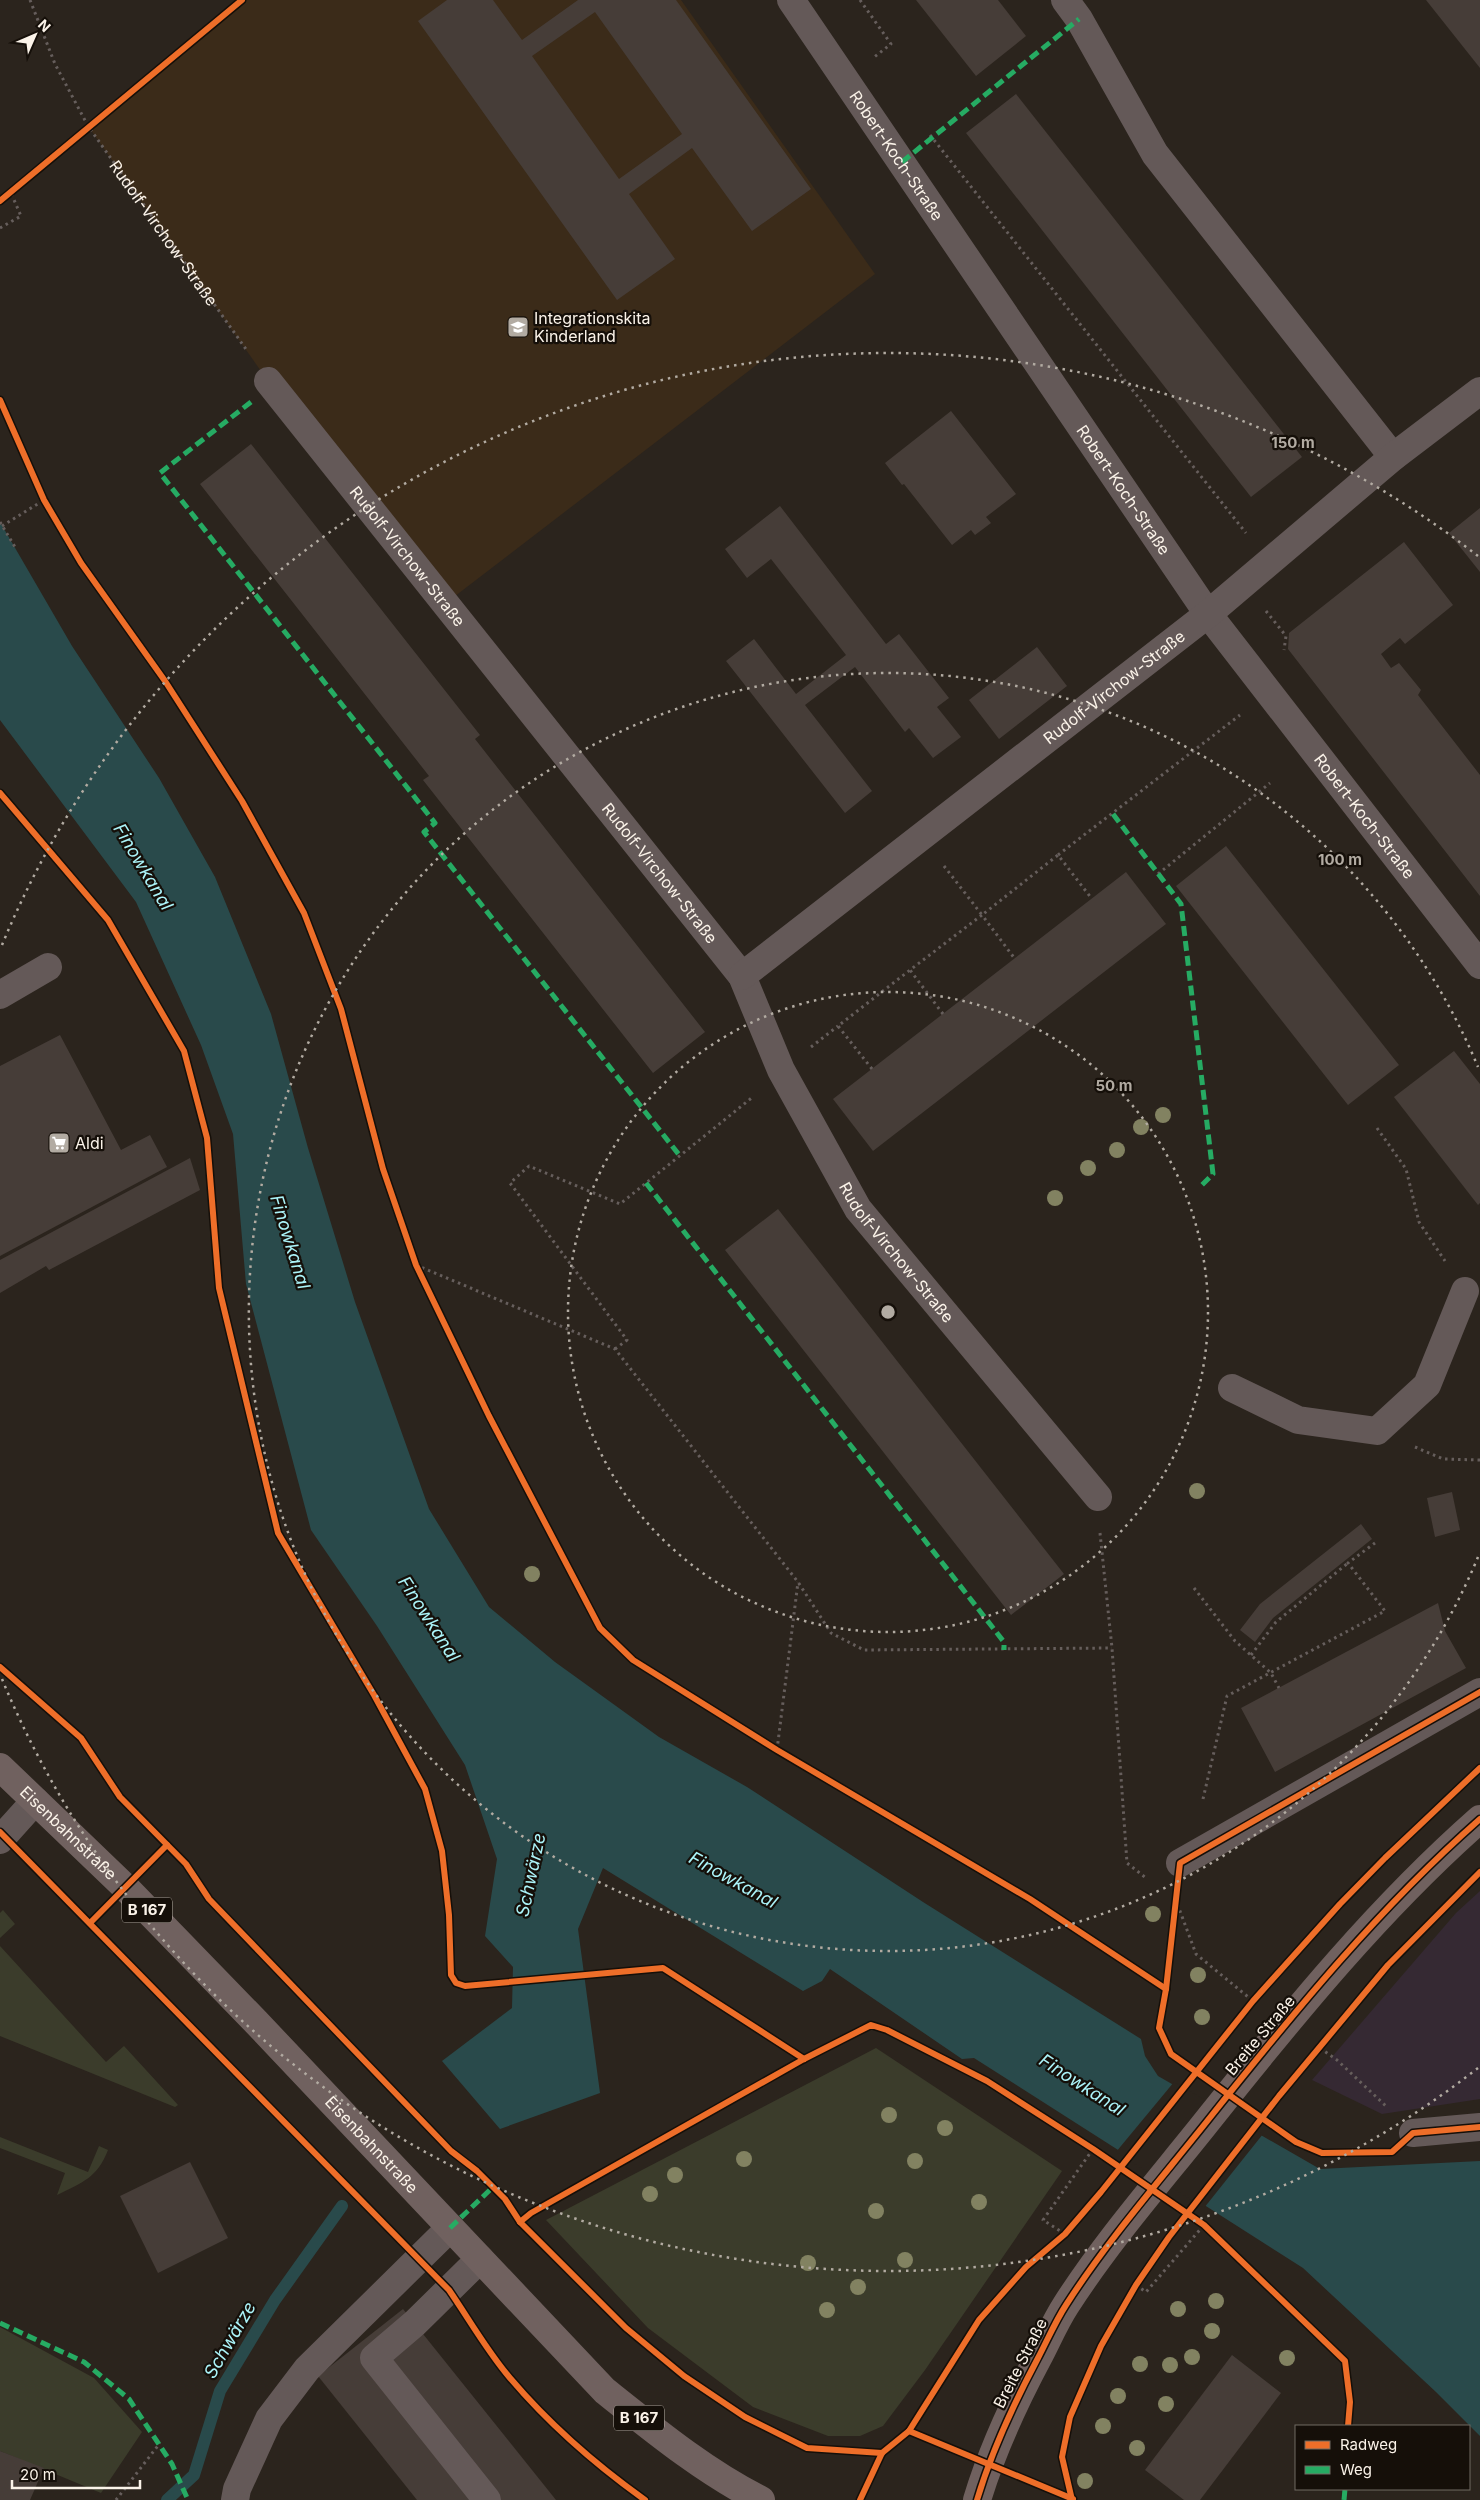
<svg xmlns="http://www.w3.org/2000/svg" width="1480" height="2500" font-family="Inter,sans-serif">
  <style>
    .commercial { fill: #352933 }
    .built { fill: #3b2b19 }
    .green { fill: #3b3c2b }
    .water { fill: #294a4b }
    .pier { fill: #2b241d }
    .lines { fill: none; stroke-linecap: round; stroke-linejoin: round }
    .stream { stroke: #294a4b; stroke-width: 12 }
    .building { fill: #463d38; fill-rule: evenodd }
    .path { stroke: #665e5c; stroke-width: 3; stroke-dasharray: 2.5 4; stroke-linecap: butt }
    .minor { stroke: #645958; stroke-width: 28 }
    .major { stroke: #70615f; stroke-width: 28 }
    .quiet { stroke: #26ab63; stroke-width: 5; stroke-dasharray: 10 5; stroke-linecap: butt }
    .cycleway-casing { stroke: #150f09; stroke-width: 9 }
    .cycleway { stroke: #ee6e29; stroke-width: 6 }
    .tree { fill: #828261 }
    .ring { fill: none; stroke: #b2aba2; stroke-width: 2.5; stroke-dasharray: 2.5 5 }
    .labels { text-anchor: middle; stroke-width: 4.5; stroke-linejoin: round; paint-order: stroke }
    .shield { fill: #150f09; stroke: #b6afa6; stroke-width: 1 }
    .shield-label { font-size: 15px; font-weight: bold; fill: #fbf3e9 }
    .street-label { font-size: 16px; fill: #fbf3e9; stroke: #150f09 }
    .poi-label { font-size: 16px; fill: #fbf3e9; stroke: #150f09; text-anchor: start }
    .water-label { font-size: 18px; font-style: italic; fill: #abf3f8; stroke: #150f09 }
    .centre { fill: #b2aba2; stroke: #150f09; stroke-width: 2.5 }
    .ring-label { font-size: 15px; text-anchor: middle; font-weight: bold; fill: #b2aba2; stroke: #150f09; stroke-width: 4.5; stroke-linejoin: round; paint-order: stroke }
  </style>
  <rect width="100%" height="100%" fill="#2b241d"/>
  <path class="commercial" d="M1480,1891V2099L1382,2114L1312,2080L1456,1913Z"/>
  <path class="built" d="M242,0H681L875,274L446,603L268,381L88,126Z"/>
  <g class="green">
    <path d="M3,1910L15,1924L0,1938V1913Z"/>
    <path d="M0,1946L106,2062L124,2046L178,2105L175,2107L0,2036Z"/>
    <path d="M876,2048L1062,2171L925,2370L883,2426L860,2436H828L753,2407L648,2328L546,2220Z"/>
    <path d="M0,2137L88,2172L99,2146L108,2150C97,2178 83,2182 57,2195L65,2173L0,2148Z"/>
    <path d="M0,2327L94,2378L142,2432L101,2493L0,2451Z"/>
  </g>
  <path class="water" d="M0,522L72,646L159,778L215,877L271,1014L308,1148L355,1302L429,1509L489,1607L555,1662L659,1737L747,1787L923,1902L1141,2039L1145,2056L1158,2076L1320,2169L1480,2161V2436L1436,2392L1303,2268L974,2058L962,2059L830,1969L822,1981L803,1991L603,1868L578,1929L600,2093L500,2129L442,2061L512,2008L513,1967L485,1936L497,1859L465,1765L377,1626L311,1530L246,1284L233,1134L201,1045L136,902L0,720Z"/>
  <path class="pier" d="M1174,2082L1263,2134L1204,2208L1116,2152Z"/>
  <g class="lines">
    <path class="stream" d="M167,2500L194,2475L220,2391L275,2300L342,2206"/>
  </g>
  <g class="building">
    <path d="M447,0H493L522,40L578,0H676L811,189L752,231L692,148L629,194L675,259L617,300L418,21ZM595,12L682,134L619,179L532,56Z"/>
    <path d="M916,0H998L1026,36L976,76Z"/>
    <path d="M1426,0H1480V68Z"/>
    <path d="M1016,94L1302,457L1251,497L966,133Z"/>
    <path d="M951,411L1016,494L986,517L991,523L975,535L971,530L952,545L904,484L902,485L885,463Z"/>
    <path d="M251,444L480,735L475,739L705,1032L653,1073L423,780L429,776L200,484Z"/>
    <path d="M780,506L886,644L899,634L949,698L937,707L961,737L933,758L909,728L905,732L855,667L805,705L872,791L845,813L726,661L754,639L796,694L846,655L771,559L747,578L725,549Z"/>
    <path d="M1480,508V572L1449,533Z"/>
    <path d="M1404,542L1453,605L1405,644L1400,638L1381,654L1391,668L1399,663L1421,690L1418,695L1480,775V896L1288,649L1289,633Z"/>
    <path d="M1037,647L1067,686L999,739L969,700Z"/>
    <path d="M1226,846L1399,1065L1348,1105L1176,886Z"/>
    <path d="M1126,872L1166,924L873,1151L833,1099Z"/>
    <path d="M60,1035L121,1150L150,1135L167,1167L0,1256V1066Z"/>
    <path d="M1454,1051L1480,1084V1203L1478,1205L1394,1097Z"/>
    <path d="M190,1158L200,1190L49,1270L46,1266L0,1293V1260Z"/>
    <path d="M778,1209L1064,1574L1011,1615L725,1250Z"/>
    <path d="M1452,1492L1460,1530L1435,1537L1427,1498Z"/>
    <path d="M1361,1524L1372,1539L1273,1618L1255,1642L1240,1630L1260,1604Z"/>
    <path d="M1438,1603L1445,1631L1466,1668L1275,1772L1241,1708Z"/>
    <path d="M190,2162L228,2238L158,2273L120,2196Z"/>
    <path d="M403,2309L556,2500H417L318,2376Z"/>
    <path d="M1232,2355L1281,2393L1200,2500H1184L1145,2470Z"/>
    <path d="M0,2451L44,2468L30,2500H0Z"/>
  </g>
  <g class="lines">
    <g class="path">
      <path id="s1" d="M30,0L55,64L88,126L248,352"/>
      <path d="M860,0L891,44L873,58"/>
      <path d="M930,135L1246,533"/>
      <path d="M0,228L21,216L11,193"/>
      <path d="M0,522L15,547"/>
      <path d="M2,526L44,500"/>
      <path d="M1266,611L1286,636L1284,650"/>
      <path d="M1058,855L1240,715"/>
      <path d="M944,866L982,915L1058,855L1092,899"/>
      <path d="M1158,874L1270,783"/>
      <path d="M943,1014L910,970L982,915L1015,959"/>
      <path d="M811,1047L838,1026"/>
      <path d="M872,1069L838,1026L910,970"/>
      <path d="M1377,1128L1406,1169L1419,1222L1445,1261"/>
      <path d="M416,1265L615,1349L798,1582L831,1633L864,1650L1112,1648"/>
      <path d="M615,1349L627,1340L510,1183L529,1166L620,1204L754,1096"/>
      <path d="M1415,1447L1443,1459L1480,1460"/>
      <path d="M1100,1533L1112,1648L1127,1863L1146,1878"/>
      <path d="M1194,1588L1235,1641L1271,1673L1279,1688"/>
      <path d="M1251,1655L1276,1622L1348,1563"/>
      <path d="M777,1750L798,1582"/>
      <path d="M1203,1799L1227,1696L1385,1611L1348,1563L1375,1543"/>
      <path d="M1173,1900L1177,1903L1196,1954L1253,2001"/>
      <path d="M1320,2048L1337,2060L1388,2108"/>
      <path d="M1065,2234L1043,2220L1093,2149"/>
      <path d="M1136,2285L1146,2292L1204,2225"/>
      <path d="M116,2500L160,2443"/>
    </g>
    <g class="minor">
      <path id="s2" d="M791,0L1208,614L1480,965"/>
      <path d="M1065,0L1079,19L1155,154L1393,457"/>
      <path id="s3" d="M268,381L742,976L781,1070L858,1209L1098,1497"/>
      <path id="s4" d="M742,976L1208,614L1393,457L1480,391"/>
      <path d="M0,995L48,967"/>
      <path d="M1232,1388L1298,1420L1377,1431L1427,1385L1465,1291"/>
      <path d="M0,1840L35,1801"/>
      <path d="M1180,1863L1480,1692"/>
      <path d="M1413,2133L1480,2127"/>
      <path d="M480,2259L415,2323L374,2358L487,2500"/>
      <path d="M235,2500L237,2489L269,2419L307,2369L450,2228"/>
    </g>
    <g class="major">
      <path id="s5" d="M0,1767L125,1887L256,2022L605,2391C654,2430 705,2472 761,2500"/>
      <path d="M977,2500C992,2450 1013,2405 1038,2358C1047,2341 1055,2322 1066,2305C1109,2238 1163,2177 1212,2115C1295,2011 1380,1907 1480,1819"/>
    </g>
    <g class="quiet">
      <path d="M902,162L1079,19"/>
      <path d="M251,402L160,473L435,823L424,832L680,1156"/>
      <path d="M1113,814L1181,904L1213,1174L1200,1187"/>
      <path d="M646,1183L1004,1642V1650"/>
      <path d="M450,2228L493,2187"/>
      <path d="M0,2323L84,2362L129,2399L172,2464L188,2500"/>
      <path d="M1344,2500L1345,2489"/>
    </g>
    <g class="cycleway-casing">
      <g id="cycleway">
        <path d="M0,201L242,0"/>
        <path d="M0,400L44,500L81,563L165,681L242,801L304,913L341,1009L383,1169L416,1265L489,1416L600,1628L633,1660L777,1750L1030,1899L1166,1989"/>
        <path d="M0,793L108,920L184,1051L207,1138L219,1288L278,1533L374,1695L425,1789L442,1851L449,1915L451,1975L456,1983L465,1986L663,1968L804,2059"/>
        <path d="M0,1667L81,1738L120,1797L186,1864L209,1899L451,2151L477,2171L505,2199L520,2222L626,2328L684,2376L745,2417L807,2448L882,2453"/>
        <path d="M1480,1692L1180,1863L1166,1989L1159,2028L1171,2054L1296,2142L1322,2153L1392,2152L1413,2133L1480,2127"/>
        <path d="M0,1832L449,2290C469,2319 487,2351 510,2378C549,2424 596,2465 645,2500"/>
        <path d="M90,1923L167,1845"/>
        <path d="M520,2222L531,2213L804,2059L871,2025L887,2030L987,2081L1093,2149L1204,2225L1345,2361L1350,2402L1348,2426"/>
        <path d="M909,2431L1073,2499"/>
        <path d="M860,2500L882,2453L909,2431L979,2320L1026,2267L1065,2234L1101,2192L1253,2001L1340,1904L1385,1858L1480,1768"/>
        <path d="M977,2500C992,2450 1013,2405 1038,2358C1047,2341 1055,2322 1066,2305C1109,2238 1163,2177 1212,2115C1295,2011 1380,1907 1480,1819"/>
        <path d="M1072,2500L1062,2457L1070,2417L1101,2346L1136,2285L1169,2237L1279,2096L1388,1965L1480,1872"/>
      </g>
    </g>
    <use href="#cycleway" class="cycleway"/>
  </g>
  <g class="tree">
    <circle cx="1163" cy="1115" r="8"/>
    <circle cx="1141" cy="1127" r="8"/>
    <circle cx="1117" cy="1150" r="8"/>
    <circle cx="1088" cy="1168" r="8"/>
    <circle cx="1055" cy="1198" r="8"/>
    <circle cx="1197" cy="1491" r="8"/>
    <circle cx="532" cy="1574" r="8"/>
    <circle cx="1153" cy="1914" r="8"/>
    <circle cx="1198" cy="1975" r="8"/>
    <circle cx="1202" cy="2017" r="8"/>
    <circle cx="889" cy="2115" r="8"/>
    <circle cx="945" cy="2128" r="8"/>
    <circle cx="744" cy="2159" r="8"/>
    <circle cx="915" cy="2161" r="8"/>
    <circle cx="675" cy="2175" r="8"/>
    <circle cx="650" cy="2194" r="8"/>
    <circle cx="979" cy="2202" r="8"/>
    <circle cx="876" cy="2211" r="8"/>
    <circle cx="905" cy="2260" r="8"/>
    <circle cx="808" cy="2263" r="8"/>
    <circle cx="858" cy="2287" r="8"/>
    <circle cx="1216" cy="2301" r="8"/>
    <circle cx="1178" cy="2309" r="8"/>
    <circle cx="827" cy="2310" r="8"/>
    <circle cx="1212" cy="2331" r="8"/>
    <circle cx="1192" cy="2357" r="8"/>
    <circle cx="1287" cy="2358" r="8"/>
    <circle cx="1140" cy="2364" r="8"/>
    <circle cx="1170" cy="2365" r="8"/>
    <circle cx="1118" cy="2396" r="8"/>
    <circle cx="1166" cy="2404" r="8"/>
    <circle cx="1103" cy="2426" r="8"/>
    <circle cx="1137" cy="2448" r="8"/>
    <circle cx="1085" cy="2481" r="8"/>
  </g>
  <g class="ring">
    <circle cx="888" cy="1312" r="320"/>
    <path d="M1478 1557A639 639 0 1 1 1478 1067"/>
    <path d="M1478 2068A959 959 0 0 1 2 1679M2 945A959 959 0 0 1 1478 556"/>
  </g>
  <defs>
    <g id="school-square" transform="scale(1.125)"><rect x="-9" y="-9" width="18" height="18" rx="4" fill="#b2aba2" stroke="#150f09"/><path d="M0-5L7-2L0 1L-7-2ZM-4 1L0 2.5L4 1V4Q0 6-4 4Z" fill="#fff"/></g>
    <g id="supermarket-square" transform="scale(1.125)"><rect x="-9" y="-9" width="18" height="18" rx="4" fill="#b2aba2" stroke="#150f09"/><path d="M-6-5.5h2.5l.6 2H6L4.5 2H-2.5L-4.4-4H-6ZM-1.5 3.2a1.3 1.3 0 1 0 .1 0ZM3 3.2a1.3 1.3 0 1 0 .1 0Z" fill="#fff"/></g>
  </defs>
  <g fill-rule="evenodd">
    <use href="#school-square" x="518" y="327"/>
    <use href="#supermarket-square" x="59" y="1143"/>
  </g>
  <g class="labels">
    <g class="shield">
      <rect x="122" y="1897.5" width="50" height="25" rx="4"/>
      <rect x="614" y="2405.5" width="50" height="25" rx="4"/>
    </g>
    <g class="shield-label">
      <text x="147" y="1915">B 167</text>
      <text x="639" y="2423">B 167</text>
    </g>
    <g class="street-label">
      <text dy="6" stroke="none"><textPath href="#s2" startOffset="188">Robert-Koch-Straße</textPath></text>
      <text dy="6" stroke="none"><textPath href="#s1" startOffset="270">Rudolf-Virchow-Straße</textPath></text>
      <text dy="6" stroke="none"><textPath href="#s2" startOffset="592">Robert-Koch-Straße</textPath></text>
      <text dy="6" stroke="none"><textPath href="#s3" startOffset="224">Rudolf-Virchow-Straße</textPath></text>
      <text dy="6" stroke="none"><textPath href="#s4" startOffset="471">Rudolf-Virchow-Straße</textPath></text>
      <text dy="6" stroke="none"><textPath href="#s2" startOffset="998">Robert-Koch-Straße</textPath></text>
      <text dy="6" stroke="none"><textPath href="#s3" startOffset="629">Rudolf-Virchow-Straße</textPath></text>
      <text dy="6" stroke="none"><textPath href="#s3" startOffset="1079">Rudolf-Virchow-Straße</textPath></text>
      <text dy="6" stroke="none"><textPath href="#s5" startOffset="95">Eisenbahnstraße</textPath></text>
      <text transform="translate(1260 2035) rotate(-50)" y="6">Breite Straße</text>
      <text dy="6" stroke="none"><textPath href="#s5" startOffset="530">Eisenbahnstraße</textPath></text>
      <text transform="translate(1020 2363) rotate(-63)" y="6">Breite Straße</text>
    </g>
    <g class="poi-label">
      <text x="534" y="324">Integrationskita<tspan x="534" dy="18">Kinderland</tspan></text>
      <text x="75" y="1149">Aldi</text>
    </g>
    <g class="water-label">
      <text transform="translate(143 867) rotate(59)" y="6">Finowkanal</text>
      <text transform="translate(290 1242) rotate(73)" y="6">Finowkanal</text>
      <text transform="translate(429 1619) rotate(57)" y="6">Finowkanal</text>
      <text transform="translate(531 1875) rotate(-78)" y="6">Schwärze</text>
      <text transform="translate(733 1880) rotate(29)" y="6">Finowkanal</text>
      <text transform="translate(1082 2085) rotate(33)" y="6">Finowkanal</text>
      <text transform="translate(230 2340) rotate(-60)" y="6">Schwärze</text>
    </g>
  </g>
  <circle cx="888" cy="1312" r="8" class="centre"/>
  <g class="ring-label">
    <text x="1293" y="448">150 m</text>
    <text x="1340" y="865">100 m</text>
    <text x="1114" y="1091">50 m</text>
  </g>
  <rect x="1295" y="2425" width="175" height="65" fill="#150f09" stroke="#716a63"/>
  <rect x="1305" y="2441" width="25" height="8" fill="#ee6e29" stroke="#716a63"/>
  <text x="1340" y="2450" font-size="15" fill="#fbf3e9">Radweg</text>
  <rect x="1305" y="2466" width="25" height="8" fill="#26ab63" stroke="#716a63"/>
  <text x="1340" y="2475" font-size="15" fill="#fbf3e9">Weg</text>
  <g transform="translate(35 35) rotate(45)" stroke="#150f09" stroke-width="4" paint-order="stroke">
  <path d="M0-4L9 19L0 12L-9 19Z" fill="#fbf3e9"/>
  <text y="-8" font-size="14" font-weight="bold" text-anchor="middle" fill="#fbf3e9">N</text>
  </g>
  <path d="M12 2480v8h128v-8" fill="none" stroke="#fbf3e9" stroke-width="2.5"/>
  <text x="20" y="2480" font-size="15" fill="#fbf3e9" stroke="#150f09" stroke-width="4" paint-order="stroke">20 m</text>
</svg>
